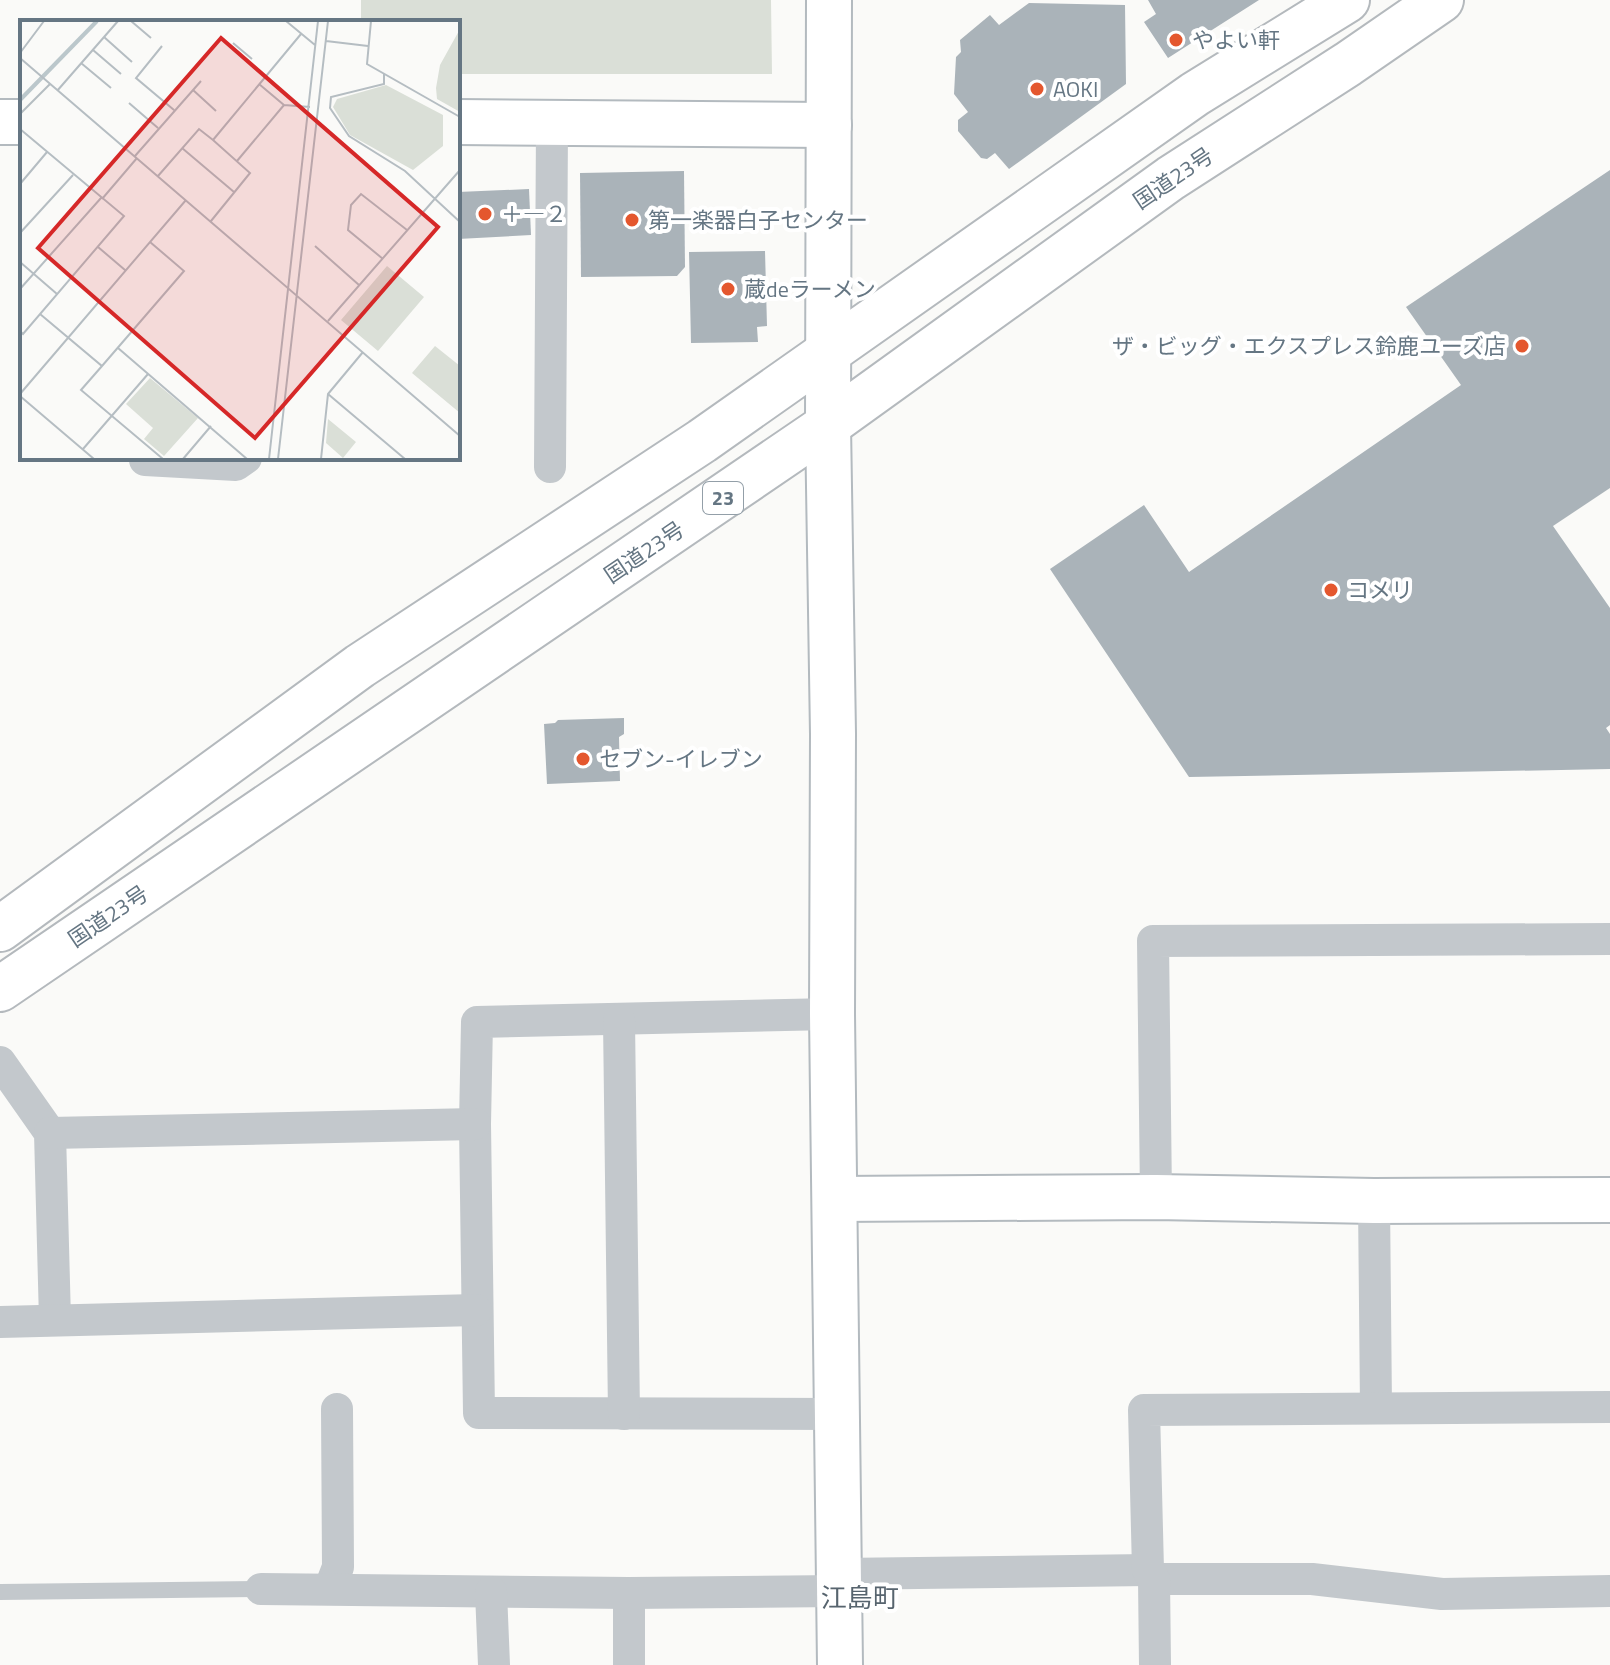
<svg xmlns="http://www.w3.org/2000/svg" width="1610" height="1665" font-family="'Titillium Web','Noto Sans JP',sans-serif">
  <style>
    .pitch { fill: #dadfd7 }
    .building { fill: #aab3b9 }
    .lines { fill: none; stroke-linecap: round; stroke-linejoin: round }
    .secondary-casing { stroke: #b3babf; stroke-width: 48 }
    .highway-casing { stroke: #b4b9bd; stroke-width: 48 }
    .lane { stroke: #c3c8cc; stroke-width: 16 }
    .street { stroke: #c3c8cc; stroke-width: 32 }
    .secondary { stroke: #fff; stroke-width: 44 }
    .highway { stroke: #fff; stroke-width: 44 }
    .poi-dot { fill: #e4572e; stroke: #fff; stroke-width: 3 }
    .labels { text-anchor: middle; stroke-width: 8; stroke-linejoin: round; paint-order: stroke }
    .shield { fill: #fff; stroke: #939fa8; stroke-width: 2 }
    .shield-label { font-size: 20px; font-weight: bold; fill: #657683 }
    .poi-label { font-size: 22px; fill: #657683; stroke: #fff; text-anchor: start }
    .street-label { font-size: 22px; fill: #657683; stroke: #fff }
    .quarter-label { font-size: 26px; fill: #57646e; stroke: #fff }
    .inset-river { fill: none; stroke: #bbc7cb; stroke-width: 4 }
    .inset-road { fill: none; stroke: #b5bdc2; stroke-width: 2 }
    .view { fill: #d62828; fill-opacity: 0.15; stroke: #d62828; stroke-width: 4 }
    .inset-edge { fill: none; stroke: #657683; stroke-width: 4 }
  </style>
  <rect width="100%" height="100%" fill="#fafaf8"/>
  <path class="pitch" d="M361,0H771L772,74H458V22H361Z"/>
  <g class="building">
    <path d="M1148,0H1259L1168,58L1144,22L1156,14Z"/>
    <path d="M1029,3L1125,5L1126,84L1009,169L995,153L987,159L981,158L958,131V120L968,112L954,94L956,57L961,52L960,40L990,15L999,25Z"/>
    <path d="M1610,170V488L1553,526L1610,608V725L1606,728L1610,734V769L1189,777L1050,569L1144,505L1189,572L1461,385L1406,307Z"/>
    <path d="M684,171L685,267L677,276L581,277L580,173Z"/>
    <path d="M529,189L531,235L458,239V192Z"/>
    <path d="M765,251L767,326L757,327L758,342L691,343L689,252Z"/>
    <path d="M624,718V734L619,737L620,781L547,784L544,724L555,723L558,720Z"/>
  </g>
  <g class="lines">
    <g class="secondary-casing">
      <g id="secondary">
        <path d="M829,0L828,425L833,734L832,1014L840,1665"/>
        <path d="M0,122H22"/>
        <path d="M458,122L829,125"/>
        <path d="M836,1199L1156,1197L1374,1201L1610,1200"/>
      </g>
    </g>
    <g class="highway-casing">
      <g id="highway">
        <path d="M0,929L360,666L702,441L1195,94L1347,0"/>
        <path d="M0,989L828,425L1171,178L1348,64L1441,0"/>
      </g>
    </g>
    <path class="lane" d="M0,1592L261,1589"/>
    <g class="street">
      <path d="M145,458V460L236,465L246,458"/>
      <path d="M550,467L552,125"/>
      <path d="M832,1014L477,1022L475,1124L479,1413L837,1414"/>
      <path d="M619,1020L624,1414"/>
      <path d="M0,1062L50,1133L55,1320"/>
      <path d="M50,1133L475,1124"/>
      <path d="M1156,1197L1153,941L1610,939"/>
      <path d="M1374,1201L1376,1408"/>
      <path d="M0,1322L476,1310"/>
      <path d="M839,1574L1148,1570"/>
      <path d="M1154,1579H1312L1442,1594L1610,1591"/>
      <path d="M330,1588L338,1567L337,1409"/>
      <path d="M261,1589L629,1593L839,1591"/>
      <path d="M491,1592L494,1665"/>
      <path d="M629,1593V1665"/>
      <path d="M1155,1665L1154,1579L1148,1570L1144,1410L1610,1407"/>
    </g>
    <use href="#secondary" class="secondary"/>
    <use href="#highway" class="highway"/>
  </g>
  <g class="poi-dot">
    <circle cx="1176" cy="40" r="8"/>
    <circle cx="1037" cy="89" r="8"/>
    <circle cx="485" cy="214" r="8"/>
    <circle cx="632" cy="220" r="8"/>
    <circle cx="728" cy="289" r="8"/>
    <circle cx="1522" cy="346" r="8"/>
    <circle cx="1331" cy="590" r="8"/>
    <circle cx="583" cy="759" r="8"/>
  </g>
  <g class="labels">
    <rect class="shield" x="703" y="482" width="40" height="32" rx="6"/>
    <g class="shield-label">
      <text x="723" y="505">23</text>
    </g>
    <g class="poi-label">
      <text x="1192" y="48">やよい軒</text>
      <text x="1053" y="97">AOKI</text>
      <text x="501" y="222">＋―２</text>
      <text x="648" y="228">第一楽器白子センター</text>
      <text x="744" y="297">蔵deラーメン</text>
      <text x="1506" y="354" text-anchor="end">ザ・ビッグ・エクスプレス鈴鹿ユーズ店</text>
      <text x="1347" y="598">コメリ</text>
      <text x="599" y="767">セブン-イレブン</text>
    </g>
    <g class="street-label">
      <text transform="translate(1173 178) rotate(-34)" y="8">国道23号</text>
      <text transform="translate(644 552) rotate(-34)" y="8">国道23号</text>
      <text transform="translate(108 916) rotate(-34)" y="8">国道23号</text>
    </g>
    <g class="quarter-label">
      <text x="860" y="1607">江島町</text>
    </g>
  </g>
  <g transform="translate(20 20)">
    <rect width="440" height="440" fill="#fafaf8"/>
    <path d="M440,9V92L417,79L416,68L420,45ZM366,65L423,95V126L393,150L330,115L313,87L317,79ZM130,358L178,398L144,436L124,419L133,408L106,384ZM308,399L336,422L323,438L306,423Z" fill="#dadfd7"/>
    <path d="M367,246L404,277L358,331L321,300ZM415,326L440,346V393L392,353Z" fill="#dadfd7"/>
    <path class="inset-river" d="M0,80L77,1"/>
    <path class="inset-road" d="M111,1L131,18M266,1L295,25M351,1L347,44L440,97M84,17L112,42M306,21L348,26M213,23L232,39M142,26L116,58L154,90M73,30L101,54M0,33L24,1M0,38L440,416M61,43L91,68M364,54V64L311,77L310,88L329,116L385,151L440,202M239,64L264,85L290,87M173,70L196,91M37,71L98,1M109,83L138,108M0,94L30,64M0,109L104,196L3,314L0,311M193,120L281,14M162,128L214,172M115,136L181,61M217,141L264,85M138,156L179,109L193,120L230,153L191,201M0,164L27,132M82,179L117,138M0,213L53,155M295,226L339,265M78,227L105,250M363,239L328,210L331,185L341,174L387,210M0,242L37,274M0,269L81,178M20,294L82,346L164,251L130,222M308,301L440,150M98,328L227,439M82,346L61,370L143,439M0,374L166,180M308,374L385,439M0,376L74,439M63,429L128,354M163,439L191,406M249,439L298,1M258,439L308,1M301,439L308,374L343,332"/>
    <path class="view" d="M201,18L418,207L235,418L18,228Z"/>
    <rect width="440" height="440" class="inset-edge"/>
  </g>
</svg>
